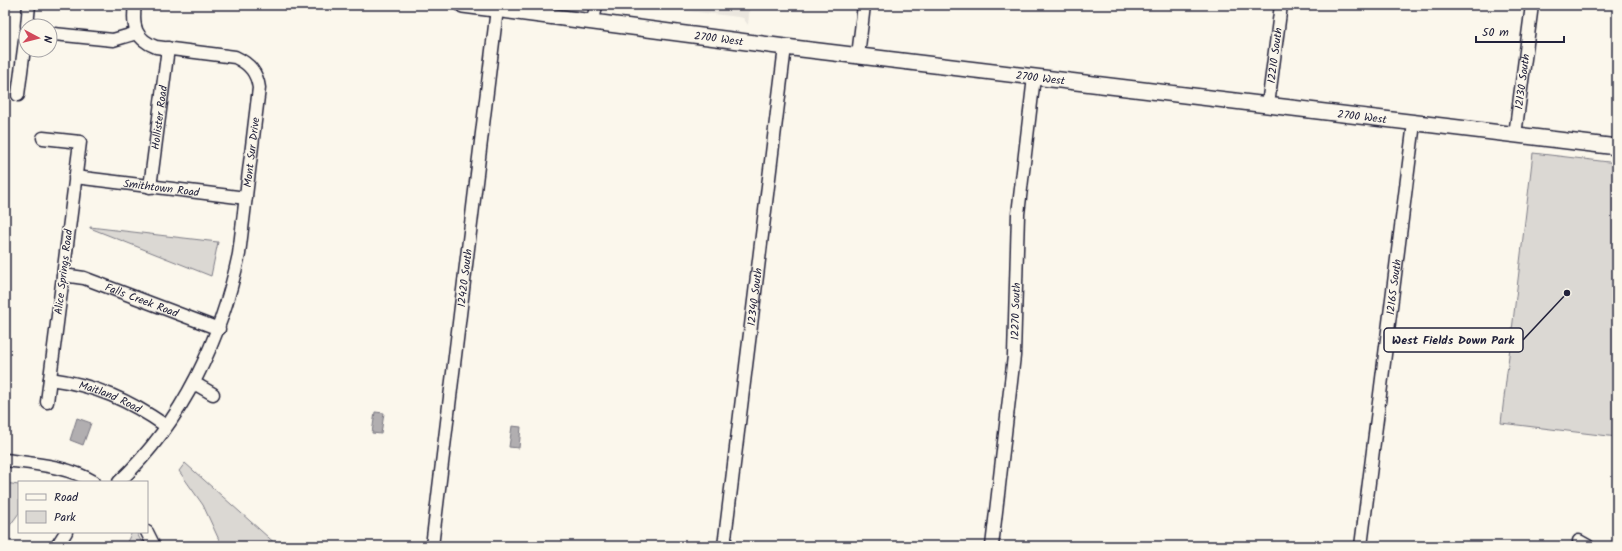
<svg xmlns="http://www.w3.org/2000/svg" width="1622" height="551" font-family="Kalam,sans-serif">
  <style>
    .built { fill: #ebe7df }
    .green { fill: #dbd8d3; stroke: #7e7d87 }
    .water { fill: #b1aeb0; stroke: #787681 }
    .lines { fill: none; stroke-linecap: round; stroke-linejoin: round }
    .minor-casing { stroke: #22223b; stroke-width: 15 }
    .major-casing { stroke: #22223b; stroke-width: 18 }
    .minor { stroke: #fbf7ec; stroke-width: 12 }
    .major { stroke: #fbf7ec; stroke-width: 15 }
    .labels { text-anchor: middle; stroke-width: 3; stroke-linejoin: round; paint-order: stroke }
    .street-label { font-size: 11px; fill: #22223b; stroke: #fbf7ec }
    .leader { fill: none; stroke: #22223b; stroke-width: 1.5 }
    .callout-dot { fill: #22223b; stroke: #fbf7ec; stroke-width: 1.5 }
    .callout { fill: #fbf7ec; stroke: #22223b; stroke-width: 1.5 }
    .callout-label { font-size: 12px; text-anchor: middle; font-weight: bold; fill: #22223b }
  </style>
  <rect width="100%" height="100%" fill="#fbf7ec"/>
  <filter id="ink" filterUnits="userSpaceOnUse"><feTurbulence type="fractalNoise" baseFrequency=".025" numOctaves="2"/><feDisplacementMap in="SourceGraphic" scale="8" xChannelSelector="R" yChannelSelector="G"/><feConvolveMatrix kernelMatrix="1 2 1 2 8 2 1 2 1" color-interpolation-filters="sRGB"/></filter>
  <g filter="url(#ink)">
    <path class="built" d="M636,5H750L748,25L743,18L739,17Z"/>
    <g class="green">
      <path d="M1533,153L1617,163V437L1501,423Z"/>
      <path d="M90,227L218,242L211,276L90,228Z"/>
      <path d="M185,463L278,546H224L220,542L203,505L179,471Z"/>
      <path d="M5,483L19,485V513L5,532Z"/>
      <path d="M132,532H136L144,546H125Z"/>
    </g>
    <g class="water">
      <path d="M375,412L384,413L381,434L372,433Z"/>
      <path d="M77,418L91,423L83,445L70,440Z"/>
      <path d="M512,426L521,427L519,448L509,447Z"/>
    </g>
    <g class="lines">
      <g class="minor-casing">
        <g id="minor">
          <path d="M593,22L596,5"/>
          <path d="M27,26L29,5"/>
          <path d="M54,34L113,40L137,33"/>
          <path d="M858,56L864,5"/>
          <path d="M18,95L26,33"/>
          <path id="s1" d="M1268,105L1281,5"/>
          <path id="s2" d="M1515,135L1532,5"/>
          <path d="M43,138L80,142L47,402"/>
          <path id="s3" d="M75,177L246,198"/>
          <path id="s4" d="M150,187L168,48"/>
          <path id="s5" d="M63,275L84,278L219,329"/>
          <path id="s6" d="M50,379C95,385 129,400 166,426"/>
          <path d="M194,383L213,394"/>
          <path d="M5,460C36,464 67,466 94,482"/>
          <path id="s7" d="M119,482C183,421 221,340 239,254L259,88C257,73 250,64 235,57L156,47C135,39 132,26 135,5"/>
          <path d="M147,532L154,546"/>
          <path d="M1579,541L1588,546"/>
          <path d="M57,546L66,532"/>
          <path id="s8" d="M432,546L497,9"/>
          <path id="s9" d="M724,546L785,47"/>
          <path id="s10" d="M992,546L1014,356L1018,214L1034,77"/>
          <path id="s11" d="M1361,546L1414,123"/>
        </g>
      </g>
      <g class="major-casing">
        <g id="major">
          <path id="s12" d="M463,5L785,47L1617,147"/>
        </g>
      </g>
      <use href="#minor" class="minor"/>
      <use href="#major" class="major"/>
    </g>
  </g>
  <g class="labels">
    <g class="street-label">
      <text dy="4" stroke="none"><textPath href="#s12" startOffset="258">2700 West</textPath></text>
      <text dy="4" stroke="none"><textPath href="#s1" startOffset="50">12210 South</textPath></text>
      <text dy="4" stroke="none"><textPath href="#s12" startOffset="582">2700 West</textPath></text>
      <text dy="4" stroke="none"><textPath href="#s2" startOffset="54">12130 South</textPath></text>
      <text dy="4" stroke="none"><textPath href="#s12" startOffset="906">2700 West</textPath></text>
      <text dy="4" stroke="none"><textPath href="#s4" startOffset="70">Hollister Road</textPath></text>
      <text dy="4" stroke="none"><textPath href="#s7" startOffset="364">Mont Sur Drive</textPath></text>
      <text dy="4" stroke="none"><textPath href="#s3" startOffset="87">Smithtown Road</textPath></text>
      <text transform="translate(63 272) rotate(-83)" y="4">Alice Springs Road</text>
      <text dy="4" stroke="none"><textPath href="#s8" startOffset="270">12420 South</textPath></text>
      <text dy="4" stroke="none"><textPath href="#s11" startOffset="261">12165 South</textPath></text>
      <text dy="4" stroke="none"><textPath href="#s9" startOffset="251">12340 South</textPath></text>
      <text dy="4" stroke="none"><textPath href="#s5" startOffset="83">Falls Creek Road</textPath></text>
      <text dy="4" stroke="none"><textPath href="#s10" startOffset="236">12270 South</textPath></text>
      <text dy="4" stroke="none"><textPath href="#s6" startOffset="63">Maitland Road</textPath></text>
    </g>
  </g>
  <path class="leader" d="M1567 293L1523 340"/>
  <circle class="callout-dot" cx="1567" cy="293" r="4"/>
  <rect class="callout" x="1384" y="328" width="139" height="24" rx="4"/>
  <g class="callout-label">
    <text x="1453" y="344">West Fields Down Park</text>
  </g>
  <rect width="1622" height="551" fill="none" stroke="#fbf7ec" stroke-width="20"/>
  <rect x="10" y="10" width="1602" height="531" fill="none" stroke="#22223b" stroke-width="1.5" filter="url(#ink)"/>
  <rect x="18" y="481" width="130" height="52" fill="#fbf7ec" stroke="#a4a2a5"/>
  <rect x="26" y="494" width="20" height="6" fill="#fbf7ec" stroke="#a4a2a5"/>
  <text x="54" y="501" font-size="12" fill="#22223b">Road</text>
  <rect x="26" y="511" width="20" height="12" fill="#dbd8d3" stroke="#a4a2a5"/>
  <text x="54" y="521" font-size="12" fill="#22223b">Park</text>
  <g transform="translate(38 38) rotate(97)"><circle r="19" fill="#fbf7ec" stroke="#a4a2a5"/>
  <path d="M0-3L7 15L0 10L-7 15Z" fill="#d1495b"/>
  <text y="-6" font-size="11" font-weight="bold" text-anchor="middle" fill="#22223b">N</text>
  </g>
  <path d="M1476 36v6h88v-6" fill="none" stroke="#22223b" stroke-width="2"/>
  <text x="1482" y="36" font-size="12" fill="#22223b" stroke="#fbf7ec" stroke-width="3" paint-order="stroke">50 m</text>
</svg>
